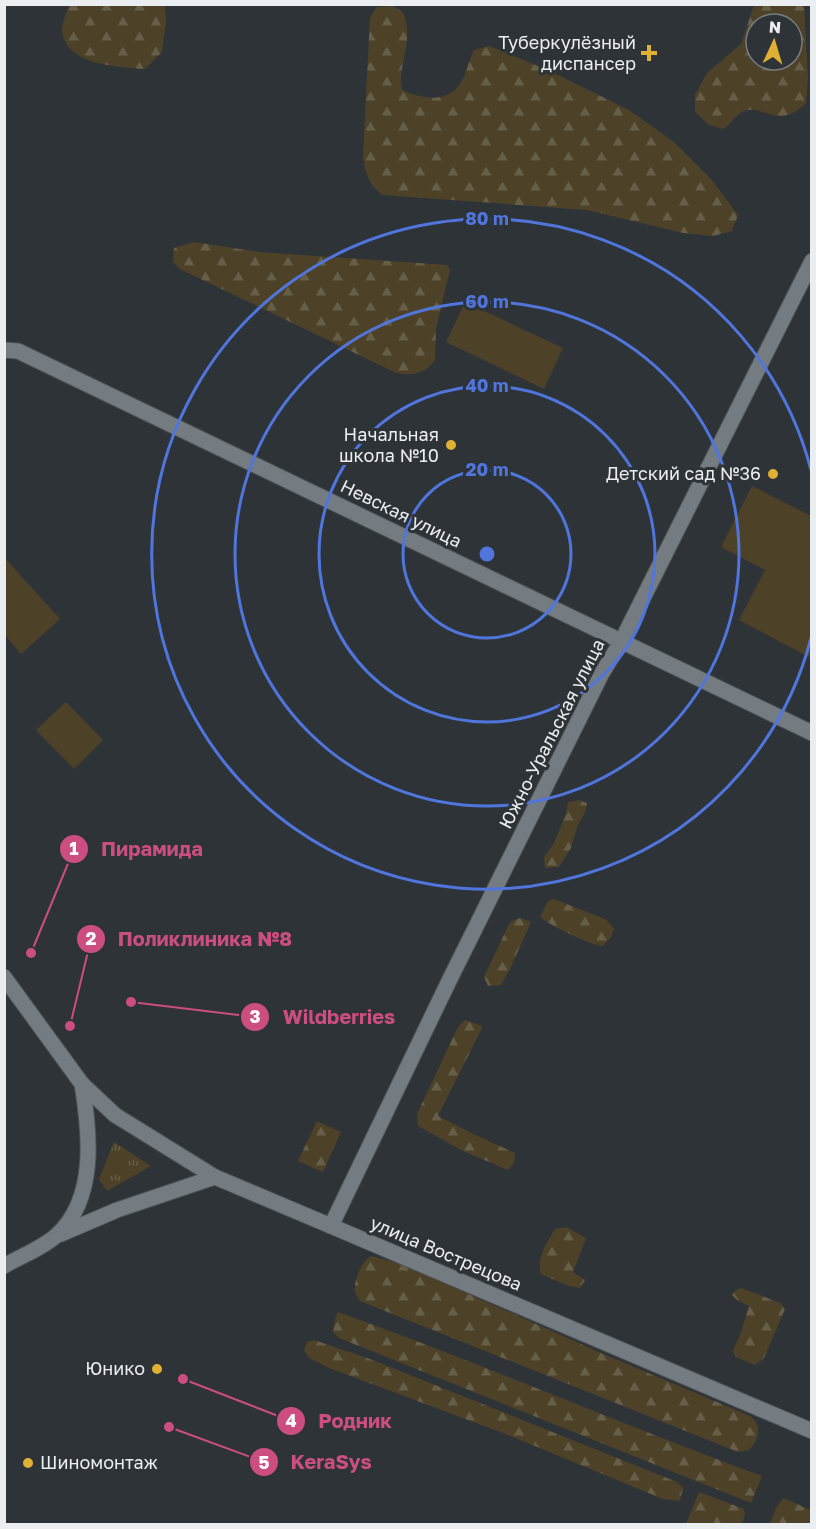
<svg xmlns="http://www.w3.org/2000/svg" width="816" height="1529" font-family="'Golos Text',sans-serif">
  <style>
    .grass { fill: url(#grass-tufts) }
    .forest { fill: url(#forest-firs); fill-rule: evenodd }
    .park { fill: #4d4228 }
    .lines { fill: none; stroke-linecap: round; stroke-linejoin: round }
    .minor-casing { stroke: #4c5255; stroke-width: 17 }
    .tertiary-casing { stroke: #4c5255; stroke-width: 17 }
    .secondary-casing { stroke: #4c5255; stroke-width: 17 }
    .minor { stroke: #757c81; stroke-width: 15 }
    .tertiary { stroke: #757c81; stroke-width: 15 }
    .secondary { stroke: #757c81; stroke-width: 15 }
    .ring { fill: none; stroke: #5076de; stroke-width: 3 }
    .poi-dot { fill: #dfb033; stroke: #2d3337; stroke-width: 2 }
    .labels { text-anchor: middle; stroke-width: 6; stroke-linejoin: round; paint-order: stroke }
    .poi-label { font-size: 18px; fill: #eaeef0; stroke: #2d3337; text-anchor: end }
    .street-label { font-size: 18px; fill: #eaeef0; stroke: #2d3337 }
    .centre { fill: #5076de; stroke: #2d3337; stroke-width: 3 }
    .ring-label { font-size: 18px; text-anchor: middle; font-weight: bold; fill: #5076de; stroke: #2d3337; stroke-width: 6; stroke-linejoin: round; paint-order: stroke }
    .leader { fill: none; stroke: #cc4e80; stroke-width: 2 }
    .callout-dot { fill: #cc4e80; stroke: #2d3337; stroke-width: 2 }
    .mark-label { font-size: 18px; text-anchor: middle; font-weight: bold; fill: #fff }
    .callout-label { font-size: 20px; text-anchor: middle; font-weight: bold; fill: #cc4e80; stroke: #2d3337; stroke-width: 6; stroke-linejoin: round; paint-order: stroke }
  </style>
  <defs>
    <pattern id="grass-tufts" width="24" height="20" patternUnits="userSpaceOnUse" patternTransform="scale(1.5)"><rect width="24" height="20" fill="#4d4228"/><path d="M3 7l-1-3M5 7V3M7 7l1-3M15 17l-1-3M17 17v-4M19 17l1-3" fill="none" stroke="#675e48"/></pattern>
    <pattern id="forest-firs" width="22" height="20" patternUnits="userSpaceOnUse" patternTransform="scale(1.5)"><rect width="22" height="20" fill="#4d4228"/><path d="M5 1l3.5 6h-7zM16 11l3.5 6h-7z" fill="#675e48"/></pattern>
  </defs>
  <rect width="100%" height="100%" fill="#2d3337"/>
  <path class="grass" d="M114,1142L151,1166L107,1191L99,1179Z"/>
  <g class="forest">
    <path d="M69,5H165L166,22L162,52L145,69C120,67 71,66 63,36C60,25 66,15 69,5Z"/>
    <path d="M754,5H804L808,78L806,103C777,132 764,102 742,112C736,115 730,124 724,129L709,125L695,112V95L707,73L741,44ZM756,24H792V60H756Z"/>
    <path d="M393,6L403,12C415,43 397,61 402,90C419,98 446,104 459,85C467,75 468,61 474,50L490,46L554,73L629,110L674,142L711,179L738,215L732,231L713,236L683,233L587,210L382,195C369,184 365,173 363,156L370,17L377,7Z"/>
    <path d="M194,242L259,252L447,265L450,270L436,328L435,360C426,374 409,377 394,372L180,269L173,262L174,248Z"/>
    <path d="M579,800L587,803L586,810L577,827L571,848L559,867L545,868L544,857L553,845L566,814L568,802Z"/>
    <path d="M554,899L605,919L614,928L611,937L603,946C589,945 551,926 540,917L548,901Z"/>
    <path d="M520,918L531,922L510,969L501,985L488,986L484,977L510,922Z"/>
    <path d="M465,1020L482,1026L481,1030L438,1116L473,1134L515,1153L514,1163L508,1170L463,1151L418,1126L417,1114L458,1027Z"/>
    <path d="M317,1121L341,1132L323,1172L298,1161Z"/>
    <path d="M566,1227L586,1238L573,1272L585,1280L580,1288L569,1286L541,1274C536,1258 547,1243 555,1229Z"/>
    <path d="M371,1256L401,1264L601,1353L750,1416C763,1426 759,1439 749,1450L738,1452L360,1301C359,1299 356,1294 355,1292C353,1281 362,1260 371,1256Z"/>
    <path d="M741,1288L780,1303L785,1309L764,1358L755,1365L736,1357L733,1350L740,1335L749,1306L737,1300L732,1295L735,1291Z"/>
    <path d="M338,1312C481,1363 620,1424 762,1476L751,1503L339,1338L333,1332L335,1319Z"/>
    <path d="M314,1340L370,1359L677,1482L683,1488L680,1501L663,1499L503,1433L329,1368L309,1358L304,1350L307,1342Z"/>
    <path d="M699,1492L744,1509L745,1515L741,1524H686Z"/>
    <path d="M783,1498L811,1510V1524H770L775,1510Z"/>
  </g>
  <g class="park">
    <path d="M465,302L563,348L544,389L446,342Z"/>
    <path d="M752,486L811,516V658L739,620L765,570L721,547Z"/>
    <path d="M4,557L60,619L21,654L5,635Z"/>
    <path d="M66,702L103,740L74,769L36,730Z"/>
  </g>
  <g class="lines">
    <g class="minor-casing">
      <path id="minor" d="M4,350L18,351L812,733"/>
    </g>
    <g class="tertiary-casing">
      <g id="tertiary">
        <path d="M4,977L82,1084"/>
        <path d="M331,1226L812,1431"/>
      </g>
    </g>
    <g class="secondary-casing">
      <g id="secondary">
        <path d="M82,1084L115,1115L215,1177L331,1226L448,983L602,673L621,642L812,261"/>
        <path d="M61,1234L117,1210L215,1177"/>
        <path d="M4,1266C21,1256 43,1248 57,1235C97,1198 90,1133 82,1084"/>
      </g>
    </g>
    <use href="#minor" class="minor"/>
    <use href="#tertiary" class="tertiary"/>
    <use href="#secondary" class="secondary"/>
  </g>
  <g class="ring">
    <circle cx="487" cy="554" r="84"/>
    <circle cx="487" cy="554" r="168"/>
    <circle cx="487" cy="554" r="252"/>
    <path d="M811 638A335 335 0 1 1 811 470"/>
  </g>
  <g class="poi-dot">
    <path d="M646 44h6v6h6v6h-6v6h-6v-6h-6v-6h6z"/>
    <circle cx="451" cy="445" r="6"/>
    <circle cx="773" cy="474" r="6"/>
    <circle cx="157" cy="1369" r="6"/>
    <circle cx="28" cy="1463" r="6"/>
  </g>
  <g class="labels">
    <g class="poi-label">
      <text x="636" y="49">Туберкулёзный<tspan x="636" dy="21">диспансер</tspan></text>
      <text x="439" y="441">Начальная<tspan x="439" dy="21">школа №10</tspan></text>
      <text x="761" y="480">Детский сад №36</text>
      <text x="145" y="1375">Юнико</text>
      <text x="40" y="1469" text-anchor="start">Шиномонтаж</text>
    </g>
    <g class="street-label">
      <text transform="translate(401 514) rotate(26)" y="6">Невская улица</text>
      <text transform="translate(552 734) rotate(-63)" y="6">Южно-Уральская улица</text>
      <text transform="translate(446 1254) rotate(23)" y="6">улица Вострецова</text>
    </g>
  </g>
  <circle cx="487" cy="554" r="9" class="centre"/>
  <g class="ring-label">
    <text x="487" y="225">80 m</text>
    <text x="487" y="308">60 m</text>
    <text x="487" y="392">40 m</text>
    <text x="487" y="476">20 m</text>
  </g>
  <path class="leader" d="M31 953L74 849M70 1026L91 939M131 1002L255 1017M183 1379L291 1421M169 1427L264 1462"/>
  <g class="callout-dot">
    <circle cx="31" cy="953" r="6"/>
    <circle cx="70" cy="1026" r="6"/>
    <circle cx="131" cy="1002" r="6"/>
    <circle cx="183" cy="1379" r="6"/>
    <circle cx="169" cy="1427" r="6"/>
    <circle cx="74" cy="849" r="15"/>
    <circle cx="91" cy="939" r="15"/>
    <circle cx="255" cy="1017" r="15"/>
    <circle cx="291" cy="1421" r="15"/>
    <circle cx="264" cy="1462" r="15"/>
  </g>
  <g class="mark-label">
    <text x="74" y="855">1</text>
    <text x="91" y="945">2</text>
    <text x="255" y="1023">3</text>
    <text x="291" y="1427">4</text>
    <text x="264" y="1469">5</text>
  </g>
  <g class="callout-label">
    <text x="152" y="856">Пирамида</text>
    <text x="205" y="946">Поликлиника №8</text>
    <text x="339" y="1024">Wildberries</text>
    <text x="355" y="1428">Родник</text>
    <text x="331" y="1469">KeraSys</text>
  </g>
  <rect width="816" height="1529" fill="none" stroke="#eaeef0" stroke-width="12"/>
  <g transform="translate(774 42) rotate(4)"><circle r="28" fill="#2d3337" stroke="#797e81" stroke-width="1.5"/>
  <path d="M0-4.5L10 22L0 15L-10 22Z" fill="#dfb033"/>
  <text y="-9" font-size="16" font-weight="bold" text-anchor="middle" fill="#eaeef0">N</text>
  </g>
</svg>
